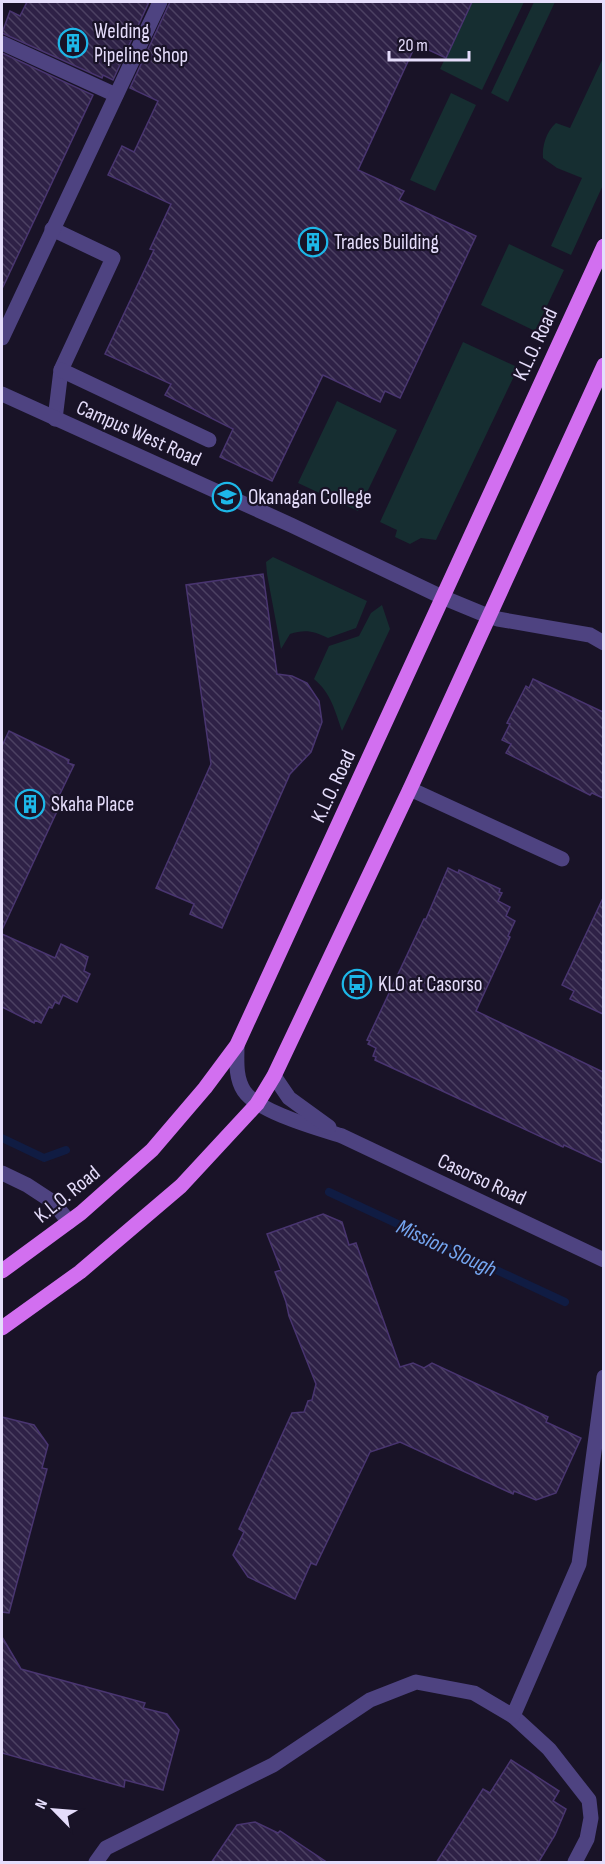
<svg xmlns="http://www.w3.org/2000/svg" width="605" height="1864" font-family="'Sofia Sans Condensed',sans-serif">
  <style>
    .green { fill: #162e31 }
    .lines { fill: none; stroke-linecap: round; stroke-linejoin: round }
    .stream { stroke: #101c43; stroke-width: 8 }
    .building { fill: url(#building-back-hatch); stroke: #493570; stroke-width: 1.5 }
    .minor { stroke: #4e4381; stroke-width: 15 }
    .major { stroke: #d26ff0; stroke-width: 15 }
    .labels { text-anchor: middle; stroke-width: 4.5; stroke-linejoin: round; paint-order: stroke }
    .poi-label { font-size: 21px; fill: #e5ddfb; stroke: #191327; text-anchor: start }
    .street-label { font-size: 21px; fill: #e5ddfb; stroke: #191327 }
    .water-label { font-size: 22px; font-style: italic; fill: #75a6f1; stroke: #191327 }
  </style>
  <defs>
    <pattern id="building-back-hatch" width="6" height="6" patternUnits="userSpaceOnUse" patternTransform="scale(1.5)"><rect width="6" height="6" fill="#2e2146"/><path d="M-1 5l2 2M0 0l6 6M5-1l2 2" fill="none" stroke="#4c4162"/></pattern>
  </defs>
  <rect width="100%" height="100%" fill="#191327"/>
  <g class="green">
    <path d="M472,2H524L482,90L440,69Z"/>
    <path d="M534,2H555L508,102L491,93Z"/>
    <path d="M603,58V185L571,255L551,246L582,178L557,168L543,158C542,146 546,132 556,123L570,128Z"/>
    <path d="M451,93L476,105L435,191L410,180Z"/>
    <path d="M509,244L564,270L535,331L481,305Z"/>
    <path d="M463,342L515,366L516,372L436,540L421,538L410,544L395,537L397,530L380,522Z"/>
    <path d="M337,401L397,430L358,511L298,483Z"/>
    <path d="M273,557L367,601L356,628L328,638C314,631 305,629 290,634L281,649L267,574L266,562Z"/>
    <path d="M382,605L390,629L342,731C335,711 331,693 314,679L329,646L359,636L371,613Z"/>
  </g>
  <g class="lines">
    <g class="stream">
      <path d="M2,1138L44,1158L66,1150"/>
      <path d="M329,1192L565,1302"/>
    </g>
  </g>
  <g class="building">
    <path d="M27,2H149L113,80L103,75L102,78L2,33L10,11L20,16Z"/>
    <path d="M170,2H472L446,58L416,44L358,170L404,191L399,200L476,236L400,398L385,391L380,402L323,375L272,481L220,457L233,429L165,395L171,384L105,354L154,250L150,249L171,204L108,175L122,146L134,152L158,101L130,88Z"/>
    <path d="M2,53L93,95L2,289Z"/>
    <path d="M263,574L277,674L292,676L307,683L319,701L322,722L311,752L290,774L222,928L190,914L194,904L156,888L211,764L186,585Z"/>
    <path d="M533,679L603,712V798L592,793L590,795L506,753L511,744L502,740L510,724L507,723L526,686L529,688Z"/>
    <path d="M9,731L69,760L68,763L74,765L57,800L60,801L56,808L58,809L2,930V746Z"/>
    <path d="M448,868L458,873L459,870L500,889L499,892L502,893L498,901L510,907L506,916L515,921L508,936L510,937L476,1011L603,1072V1163L564,1145L563,1147L438,1089L375,1060L376,1057L373,1056L376,1048L368,1044L370,1041L367,1040L424,919H426Z"/>
    <path d="M603,898V1014L570,999L574,991L562,985Z"/>
    <path d="M2,934L55,958L61,944L88,957L84,971L90,974L77,1002L63,995L59,1004L55,1002L52,1008L49,1007L41,1023L35,1020L34,1023L2,1007Z"/>
    <path d="M323,1214L342,1222L349,1245L356,1243L400,1367L413,1363L424,1368L432,1363L548,1417L546,1422L581,1438L556,1493L536,1500L514,1491L513,1494L400,1442L370,1452L316,1565L311,1563L295,1599L248,1577L233,1555L244,1532L239,1529L292,1413L304,1412L308,1401L312,1400L316,1384L289,1316L286,1302L275,1272L281,1270L267,1234Z"/>
    <path d="M2,1417L34,1425L48,1445L42,1468L47,1469L9,1613L2,1612Z"/>
    <path d="M2,1637L21,1669L145,1703L143,1708L167,1714L179,1730L163,1790L125,1780L124,1787L2,1753Z"/>
    <path d="M511,1760L559,1791L553,1801L566,1809L555,1835L538,1863H436L483,1789L490,1793Z"/>
    <path d="M255,1822L278,1833L280,1831L328,1863H211L237,1825Z"/>
  </g>
  <g class="lines">
    <g class="minor">
      <path d="M2,43L116,95"/>
      <path d="M52,229L113,258L61,370L55,419"/>
      <path d="M2,338L160,2"/>
      <path d="M61,370L209,440"/>
      <path d="M2,394L291,525L442,597L488,616L498,619L590,635L604,643"/>
      <path d="M410,789L562,859"/>
      <path d="M237,1045C237,1060 235,1077 244,1091C258,1112 317,1128 342,1136L604,1260"/>
      <path d="M274,1076L289,1098L329,1127"/>
      <path d="M2,1173L27,1185L53,1202L69,1222"/>
      <path d="M513,1716L549,1749L589,1800L591,1818L587,1839L575,1862"/>
      <path d="M96,1862L106,1848L273,1765L370,1700L416,1682L474,1693L513,1716L579,1564L604,1377"/>
    </g>
    <g class="major">
      <path d="M2,1271L81,1213L152,1150L205,1088L237,1045L604,246"/>
      <path d="M2,1328L80,1272L181,1186L257,1104L274,1076L410,789L604,365"/>
    </g>
  </g>
  <defs>
    <g id="building-ring" transform="scale(1.5)"><circle r="9.5" fill="#191327" stroke="#1db7e8" stroke-width="1.5"/><path d="M-4-6H4V6H1V3H-1V6H-4ZM-2.5-4.3h1.7v1.8h-1.7ZM.8-4.3h1.7v1.8H.8ZM-2.5-1h1.7V.8h-1.7ZM.8-1h1.7V.8H.8Z" fill="#1db7e8"/></g>
    <g id="university-ring" transform="scale(1.5)"><circle r="9.5" fill="#191327" stroke="#1db7e8" stroke-width="1.5"/><path d="M0-5L7-2L0 1L-7-2ZM-4 1L0 2.5L4 1V4Q0 6-4 4Z" fill="#1db7e8"/></g>
    <g id="bus-ring" transform="scale(1.5)"><circle r="9.5" fill="#191327" stroke="#1db7e8" stroke-width="1.5"/><path d="M-5-6H5V4H4V6H2V4H-2V6H-4V4H-5ZM-3.5-4V0h7V-4ZM-3.5 1.2v1.5H-2V1.2ZM2 1.2v1.5H3.5V1.2Z" fill="#1db7e8"/></g>
  </defs>
  <g fill-rule="evenodd">
    <use href="#building-ring" x="73" y="43"/>
    <use href="#building-ring" x="313" y="242"/>
    <use href="#university-ring" x="227" y="497"/>
    <use href="#building-ring" x="30" y="804"/>
    <use href="#bus-ring" x="357" y="984"/>
  </g>
  <g class="labels">
    <g class="poi-label">
      <text x="94" y="38">Welding<tspan x="94" dy="24">Pipeline Shop</tspan></text>
      <text x="334" y="249">Trades Building</text>
      <text x="248" y="504">Okanagan College</text>
      <text x="51" y="811">Skaha Place</text>
      <text x="378" y="991">KLO at Casorso</text>
    </g>
    <g class="street-label">
      <text transform="translate(535 344) rotate(-65)" y="7">K.L.O. Road</text>
      <text transform="translate(139 433) rotate(24)" y="7">Campus West Road</text>
      <text transform="translate(333 786) rotate(-65)" y="7">K.L.O. Road</text>
      <text transform="translate(482 1179) rotate(25)" y="7">Casorso Road</text>
      <text transform="translate(67 1194) rotate(-39)" y="7">K.L.O. Road</text>
    </g>
    <g class="water-label">
      <text transform="translate(447 1247) rotate(25)" y="8">Mission Slough</text>
    </g>
  </g>
  <rect width="605" height="1864" fill="none" stroke="#e5ddfb" stroke-width="6"/>
  <g transform="translate(54 1810) rotate(295)" stroke="#191327" stroke-width="4.5" paint-order="stroke">
  <path d="M0-4.5L10 22L0 15L-10 22Z" fill="#e5ddfb"/>
  <text y="-9" font-size="16" font-weight="bold" text-anchor="middle" fill="#e5ddfb">N</text>
  </g>
  <path d="M389 51v9h80v-9" fill="none" stroke="#e5ddfb" stroke-width="3"/>
  <text x="398" y="51" font-size="18" fill="#e5ddfb" stroke="#191327" stroke-width="4.5" paint-order="stroke">20 m</text>
</svg>
